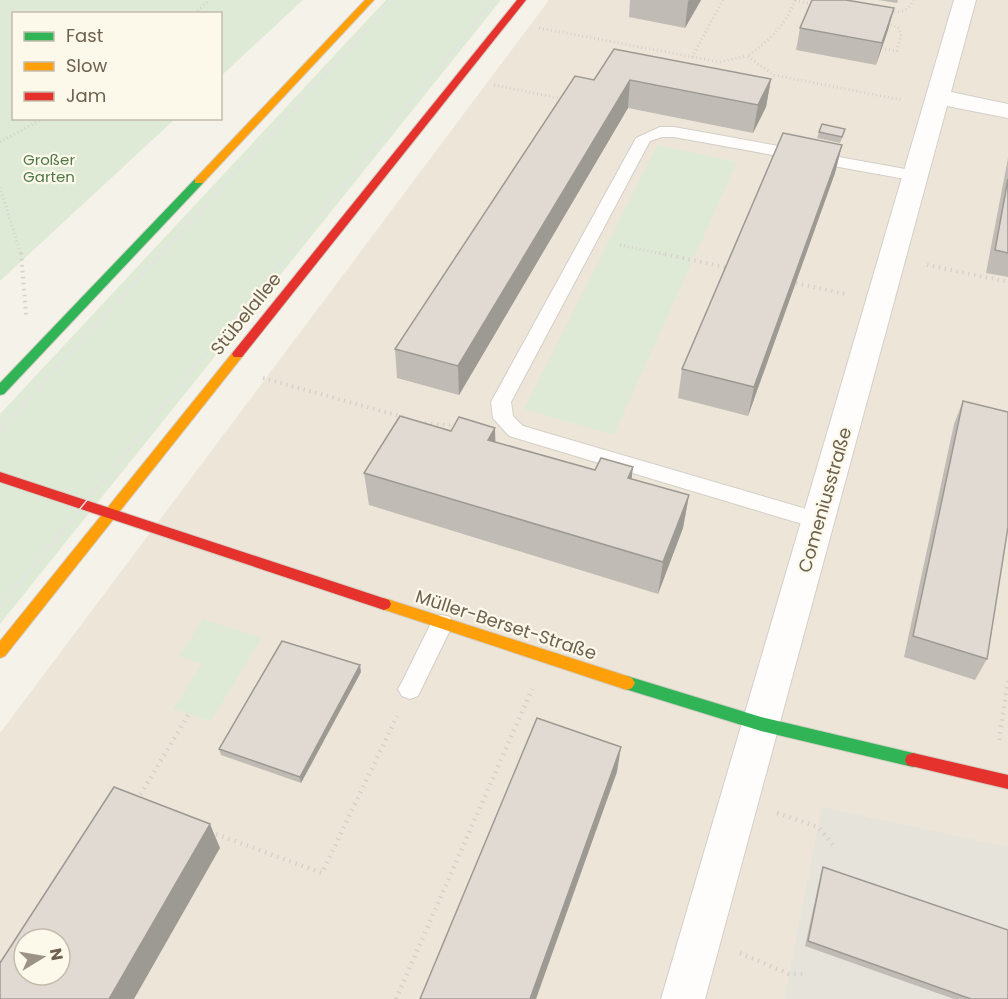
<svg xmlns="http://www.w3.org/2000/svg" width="1008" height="999" font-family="Poppins,sans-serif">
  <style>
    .residential { fill: #ede6d8; fill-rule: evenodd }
    .industrial { fill: #e6e3db }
    .green { fill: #dfead6 }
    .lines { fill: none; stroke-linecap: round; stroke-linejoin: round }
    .lane-casing { stroke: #d3cfc8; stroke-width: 2 }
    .street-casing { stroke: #d3cfc8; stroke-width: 2 }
    .fast-casing { stroke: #d2cec5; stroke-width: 2 }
    .slow-casing { stroke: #d2cec5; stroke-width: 2 }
    .jam-casing { stroke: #d2cec5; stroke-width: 2 }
    .path-far2 { stroke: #d6d1cb; stroke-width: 3; stroke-dasharray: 1 3; stroke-linecap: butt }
    .path-far1 { stroke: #d6d1cb; stroke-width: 4; stroke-dasharray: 1.5 4.5; stroke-linecap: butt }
    .path { stroke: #d6d1cb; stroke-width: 4.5; stroke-dasharray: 1.5 5; stroke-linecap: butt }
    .lane { fill: #fefdfc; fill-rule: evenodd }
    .street { fill: #fefdfc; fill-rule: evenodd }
    .fast { fill: #30b455; fill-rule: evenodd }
    .slow { fill: #ff9f0a; fill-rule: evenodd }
    .jam { fill: #e5322d; fill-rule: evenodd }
    .tram { stroke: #e4e2e3; stroke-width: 1.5 }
    .wall { fill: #c1bbb5 }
    .shaded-wall { fill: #9d9993 }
    .building { fill: #e0dad2; stroke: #9d9993; stroke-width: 1.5; fill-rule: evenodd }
    .labels { text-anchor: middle; stroke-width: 4.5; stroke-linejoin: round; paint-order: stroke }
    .far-park-label { font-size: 15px; fill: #50794b; stroke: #fcf9eb }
    .street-label { font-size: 18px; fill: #6e604e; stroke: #fcf9eb }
  </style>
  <rect width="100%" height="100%" fill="#f5f2ea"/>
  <path class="residential" d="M549,0H1008V999H0V733ZM24,939H60V975H24Z"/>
  <path class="industrial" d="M822,807L1008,847V999H784Z"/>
  <g class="green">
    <path d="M0,0H303L221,76L220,14H14V118L175,119L0,281Z"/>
    <path d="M386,0H501L0,624V414Z"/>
    <path d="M657,145L737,162L614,435L524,409Z"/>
    <path d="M203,619L262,638L211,721L173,709L202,664L179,656Z"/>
  </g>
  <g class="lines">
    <g class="lane-casing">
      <g id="lane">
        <path d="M660,127H674L916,171L924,176L916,181L674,137H662L650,141L511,402L513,416L523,426L827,515L830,521L827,527L819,529L509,436L493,418L491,402L636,138Z"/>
        <path d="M442,615L450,617L453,624L418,696L410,699L402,696L398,689L402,682L434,617Z"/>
      </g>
    </g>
    <g class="street-casing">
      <path id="street" d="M954,0H976L951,92L1008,104V118L947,106L705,999H661Z"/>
    </g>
    <g class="fast-casing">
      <g id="fast">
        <path d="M199,178L204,181L203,183L4,394L0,395V383L195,179Z"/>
        <path d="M627,676L761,717L913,753L919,755L921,760L919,765L913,767L761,731L622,688L619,683L622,678Z"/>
      </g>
    </g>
    <g class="slow-casing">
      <g id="slow">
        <path d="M365,0H374L203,183H195V179Z"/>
        <path d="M238,350L244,354L242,357L5,656L0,658V641L234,351Z"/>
        <path d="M384,598L627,676L632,678L635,683L632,688L627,690L379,608L377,604L379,600Z"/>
      </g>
    </g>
    <g class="jam-casing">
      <g id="jam">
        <path d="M517,0H526L242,357H234L232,354L234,351Z"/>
        <path d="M0,472L389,600L391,604L389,608L384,610L0,482Z"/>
        <path d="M913,753L1008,775V789L907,765L905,760L907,755Z"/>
      </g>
    </g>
    <g class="path-far2">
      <path d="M795,0C786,25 769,41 747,56L774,75L902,100"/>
      <path d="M795,1L815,4"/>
      <path d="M890,12C902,12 908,12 913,0"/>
      <path d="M195,14L209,0"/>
      <path d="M539,28L720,62L747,56"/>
      <path d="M885,49L897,51L901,34L899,28L888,24"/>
      <path d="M692,57L723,0"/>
      <path d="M494,85L563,99"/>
      <path d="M0,142L44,118"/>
      <path d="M0,187L21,255"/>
      <path d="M620,245L667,255"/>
    </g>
    <g class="path-far1">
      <path d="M21,253L26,315"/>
      <path d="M659,253L730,268"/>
      <path d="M927,265L1008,282"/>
      <path d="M796,283L845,294"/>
      <path d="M263,378L403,417"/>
      <path d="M425,423L456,426"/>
    </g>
    <g class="path">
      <path d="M999,740L1008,681"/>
      <path d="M137,800L189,714"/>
      <path d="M777,813L818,827L833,845"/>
      <path d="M210,832L322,873L397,716"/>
      <path d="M740,953L789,974H804"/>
      <path d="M396,999L532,689"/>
    </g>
    <use href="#lane" class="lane"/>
    <use href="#street" class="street"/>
    <use href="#fast" class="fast"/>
    <use href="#slow" class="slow"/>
    <use href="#jam" class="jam"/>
    <g class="tram">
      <path d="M0,430L393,0"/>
      <path d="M0,607L494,0"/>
    </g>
  </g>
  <g class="wall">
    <path d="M630,0H701L685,28L629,17Z"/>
    <path d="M878,0H898L897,3Z"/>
    <path d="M894,8L888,30L876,65L796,50L800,28Z"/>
    <path d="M771,79L766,107L753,133L628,108L459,395L397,378L395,349L594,80Z"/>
    <path d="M819,132L843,136L840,143L817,138Z"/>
    <path d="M842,145L835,173L748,416L678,398L682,369Z"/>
    <path d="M1008,158V277L986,273Z"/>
    <path d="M963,401L987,659L975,680L904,657L954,424Z"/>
    <path d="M451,431L495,442L595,470L632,479L689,495L683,528L658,594L369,505L364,473Z"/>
    <path d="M361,672L301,783L221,755L219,749Z"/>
    <path d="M823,867L1008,999H954L805,946L821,873Z"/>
  </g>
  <g class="shaded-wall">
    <path d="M689,0H701L685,28L688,1Z"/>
    <path d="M894,8L888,30L876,65L882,43Z"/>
    <path d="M771,79L766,107L753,133L758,105Z"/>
    <path d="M630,80L628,108L459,395L458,366Z"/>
    <path d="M842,145L835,173L748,416L754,387Z"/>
    <path d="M495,428L496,461L488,440Z"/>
    <path d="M633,467L629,500L628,478Z"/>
    <path d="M689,495L683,528L658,594L663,562Z"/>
    <path d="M360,665L361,672L301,783L300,777Z"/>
    <path d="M621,747L617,772L536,999H530Z"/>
    <path d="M210,824L220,848L134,999H109Z"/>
  </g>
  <g class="building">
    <path d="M812,0H846L894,8L882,43L800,28Z"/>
    <path d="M614,49L771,79L758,105L630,80L458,366L395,349L575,76L594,80Z"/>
    <path d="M822,124L845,129L842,137L819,132Z"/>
    <path d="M783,133L842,145L754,387L682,369Z"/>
    <path d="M1008,179V253L995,250Z"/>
    <path d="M963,401L1008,412V527L987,659L913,636Z"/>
    <path d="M400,416L451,431L459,417L495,428L488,440L595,470L601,458L633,467L628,478L689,495L663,562L364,473Z"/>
    <path d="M282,641L360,665L300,777L219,749Z"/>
    <path d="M537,718L621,747L530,999H420Z"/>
    <path d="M114,787L210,824L109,999H0V963ZM24,939H60V975H24Z"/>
    <path d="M823,867L1008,930V999H971L808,941Z"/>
  </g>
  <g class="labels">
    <g class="far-park-label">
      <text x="49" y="165">Großer<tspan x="49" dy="17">Garten</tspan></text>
    </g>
    <g class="street-label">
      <text transform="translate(246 314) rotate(-51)" y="6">Stübelallee</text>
      <text transform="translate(825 500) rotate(-74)" y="6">Comeniusstraße</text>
      <text transform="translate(506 625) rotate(18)" y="6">Müller-Berset-Straße</text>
    </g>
  </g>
  <rect x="12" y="12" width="210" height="108" fill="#fcf9eb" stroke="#c3bcac" stroke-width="1.5"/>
  <rect x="24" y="32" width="30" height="9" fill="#30b455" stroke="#c3bcac" stroke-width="1.5"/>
  <text x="66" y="42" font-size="18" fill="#6e604e">Fast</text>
  <rect x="24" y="62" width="30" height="9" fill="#ff9f0a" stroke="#c3bcac" stroke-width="1.5"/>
  <text x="66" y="72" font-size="18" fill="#6e604e">Slow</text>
  <rect x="24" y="92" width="30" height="9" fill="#e5322d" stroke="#c3bcac" stroke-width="1.5"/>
  <text x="66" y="102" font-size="18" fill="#6e604e">Jam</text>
  <g transform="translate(42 957) rotate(79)"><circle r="28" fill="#fcf9eb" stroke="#c3bcac" stroke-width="1.5"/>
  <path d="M0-4.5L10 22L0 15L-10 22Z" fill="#9d9385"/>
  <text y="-9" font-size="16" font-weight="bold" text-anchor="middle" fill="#6e604e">N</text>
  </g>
</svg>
